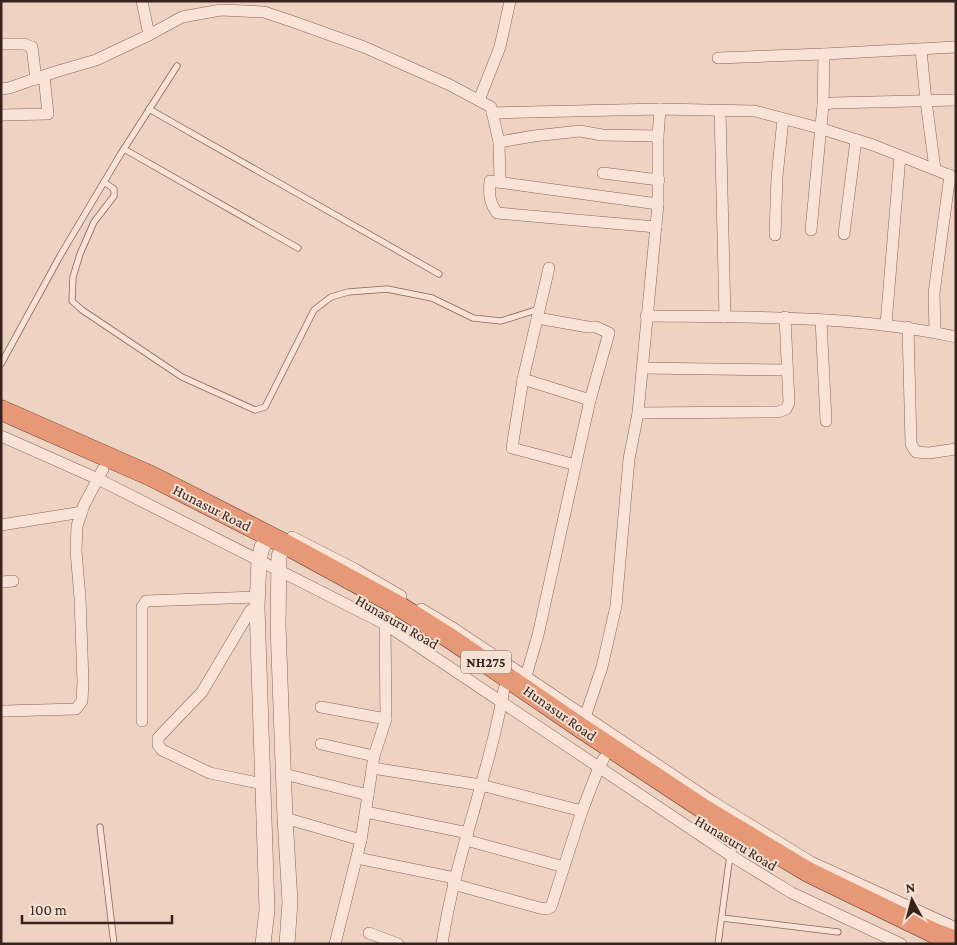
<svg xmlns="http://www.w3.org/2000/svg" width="957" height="945" font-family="'Crimson Pro',serif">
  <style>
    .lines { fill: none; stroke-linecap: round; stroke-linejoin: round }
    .service-casing { stroke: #88635a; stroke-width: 7 }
    .minor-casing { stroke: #88635a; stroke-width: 12 }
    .tertiary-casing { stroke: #88635a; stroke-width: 16 }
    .trunk-casing { stroke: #55342e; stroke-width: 21 }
    .service { stroke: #f8e3d6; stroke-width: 5.5 }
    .minor { stroke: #f8e3d6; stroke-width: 11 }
    .tertiary { stroke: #f8e3d6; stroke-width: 15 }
    .trunk { stroke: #e79876; stroke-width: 20 }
    .labels { text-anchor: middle; stroke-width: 4; stroke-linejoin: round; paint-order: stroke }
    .shield { fill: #f5e0d2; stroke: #705b54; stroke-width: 1 }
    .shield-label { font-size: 14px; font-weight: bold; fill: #37221e }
    .street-label { font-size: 15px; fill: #37221e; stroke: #f5e0d2 }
  </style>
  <rect width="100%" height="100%" fill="#eed3c2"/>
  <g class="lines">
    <g class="service-casing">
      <g id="service">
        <path d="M149,109L439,274"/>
        <path d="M124,149L298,248"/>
        <path d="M104,182L114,189V196L94,222L80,254L73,277L72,301L82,310L182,377L255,410L265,407L314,310L331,297L348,292L387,289L432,298L473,318L501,321L539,309"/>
        <path d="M1,364L60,256L120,155L177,66"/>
        <path d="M100,827L114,944"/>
        <path d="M722,918L838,932"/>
        <path d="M718,944L730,855L737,845"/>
      </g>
    </g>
    <g class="minor-casing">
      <g id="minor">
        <path d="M142,1L149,35"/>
        <path d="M1,44H24L32,47L36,79"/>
        <path d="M921,50L926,101L935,169"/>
        <path d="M718,58L824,54L956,47"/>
        <path d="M1,89L9,88L55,72L96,60L149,35L182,17L221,10L264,12L291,21L364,47L450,85L491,107L499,142L500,182"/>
        <path d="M479,100L500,47L510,1"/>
        <path d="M823,105L824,54"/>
        <path d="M720,110L725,317"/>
        <path d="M492,113L660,109L755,111L819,128L873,145L956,178"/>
        <path d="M1,115L48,114L44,76"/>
        <path d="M499,142L534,136L580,131L602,135L658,136"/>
        <path d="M603,173L659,180"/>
        <path d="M656,227L497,213C489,202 489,194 490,181L658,204"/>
        <path d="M811,230L823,105L832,103L956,100"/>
        <path d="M844,234L856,140"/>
        <path d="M775,235L777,177L783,119"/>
        <path d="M549,268L523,379L512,448L576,465"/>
        <path d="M646,316C750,317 854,315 956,337"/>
        <path d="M821,320L826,421"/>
        <path d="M886,324L900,156"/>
        <path d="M908,327L911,444L916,452L929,453L956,449"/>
        <path d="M935,332L934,293L950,175"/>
        <path d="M642,368L787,370"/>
        <path d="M523,379L590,400"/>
        <path d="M638,413L778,412L786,409L789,403L785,317"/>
        <path d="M1,436L98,479L385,624L730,855L792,893L901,944"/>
        <path d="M1,525L82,512"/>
        <path d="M292,537L353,568L401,596"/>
        <path d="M1,582L13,581"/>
        <path d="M257,607L250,611L202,692L158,738V745L162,750L210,773L263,784"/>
        <path d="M421,609L453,628L713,802L811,862L956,928"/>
        <path d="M524,683L538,635L590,400L609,333L596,327H588L537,318"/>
        <path d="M321,707L386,719"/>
        <path d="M4,711L76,709L82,701L83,682L80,598L76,551L77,526L84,505L103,469"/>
        <path d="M142,721V607L146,601L258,597"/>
        <path d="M583,723L602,667L616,606L629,459L638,413L658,204V136L660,109"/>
        <path d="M321,744L374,756"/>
        <path d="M372,768L481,785L582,811L599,767L604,758"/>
        <path d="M284,774L368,795"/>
        <path d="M366,812L468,833"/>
        <path d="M285,818L361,840L374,756L386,719L385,624L390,617"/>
        <path d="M466,840L564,867"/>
        <path d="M357,858L455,878"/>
        <path d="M453,884L540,908L547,909L551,907L582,811"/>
        <path d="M369,933L398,944"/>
        <path d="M335,944L361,840"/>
        <path d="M442,944C455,857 489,775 504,689"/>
      </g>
    </g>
    <g class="tertiary-casing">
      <g id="tertiary">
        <path d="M285,544L279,556L278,625L285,818L290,902L287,944"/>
        <path d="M263,944L267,910L257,607L259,560L262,547L270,537"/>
      </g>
    </g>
    <g class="trunk-casing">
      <path id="trunk" d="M1,410L151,476L285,544L397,605L451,639L581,728L705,810L808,872L934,933L956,941"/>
    </g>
    <use href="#service" class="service"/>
    <use href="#minor" class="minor"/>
    <use href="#tertiary" class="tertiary"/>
    <use href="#trunk" class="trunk"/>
  </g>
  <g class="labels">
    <rect class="shield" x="461" y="650.5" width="50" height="23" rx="4"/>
    <g class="shield-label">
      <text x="486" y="667">NH275</text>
    </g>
    <g class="street-label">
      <text transform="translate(212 508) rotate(27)" y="5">Hunasur Road</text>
      <text transform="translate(397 622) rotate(30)" y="5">Hunasuru Road</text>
      <text transform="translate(560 713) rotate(35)" y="5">Hunasur Road</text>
      <text transform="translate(736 843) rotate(31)" y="5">Hunasuru Road</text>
    </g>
  </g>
  <rect width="957" height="945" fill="none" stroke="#37221e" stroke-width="5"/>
  <g transform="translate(912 900) rotate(353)" stroke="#f5e0d2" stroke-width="4" paint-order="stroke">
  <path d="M0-4L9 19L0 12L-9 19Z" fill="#37221e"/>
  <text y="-8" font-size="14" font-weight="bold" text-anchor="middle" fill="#37221e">N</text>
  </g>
  <path d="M22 915v8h150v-8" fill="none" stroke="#37221e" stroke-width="2.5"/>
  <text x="30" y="915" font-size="15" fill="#37221e" stroke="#f5e0d2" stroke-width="4" paint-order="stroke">100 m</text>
</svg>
